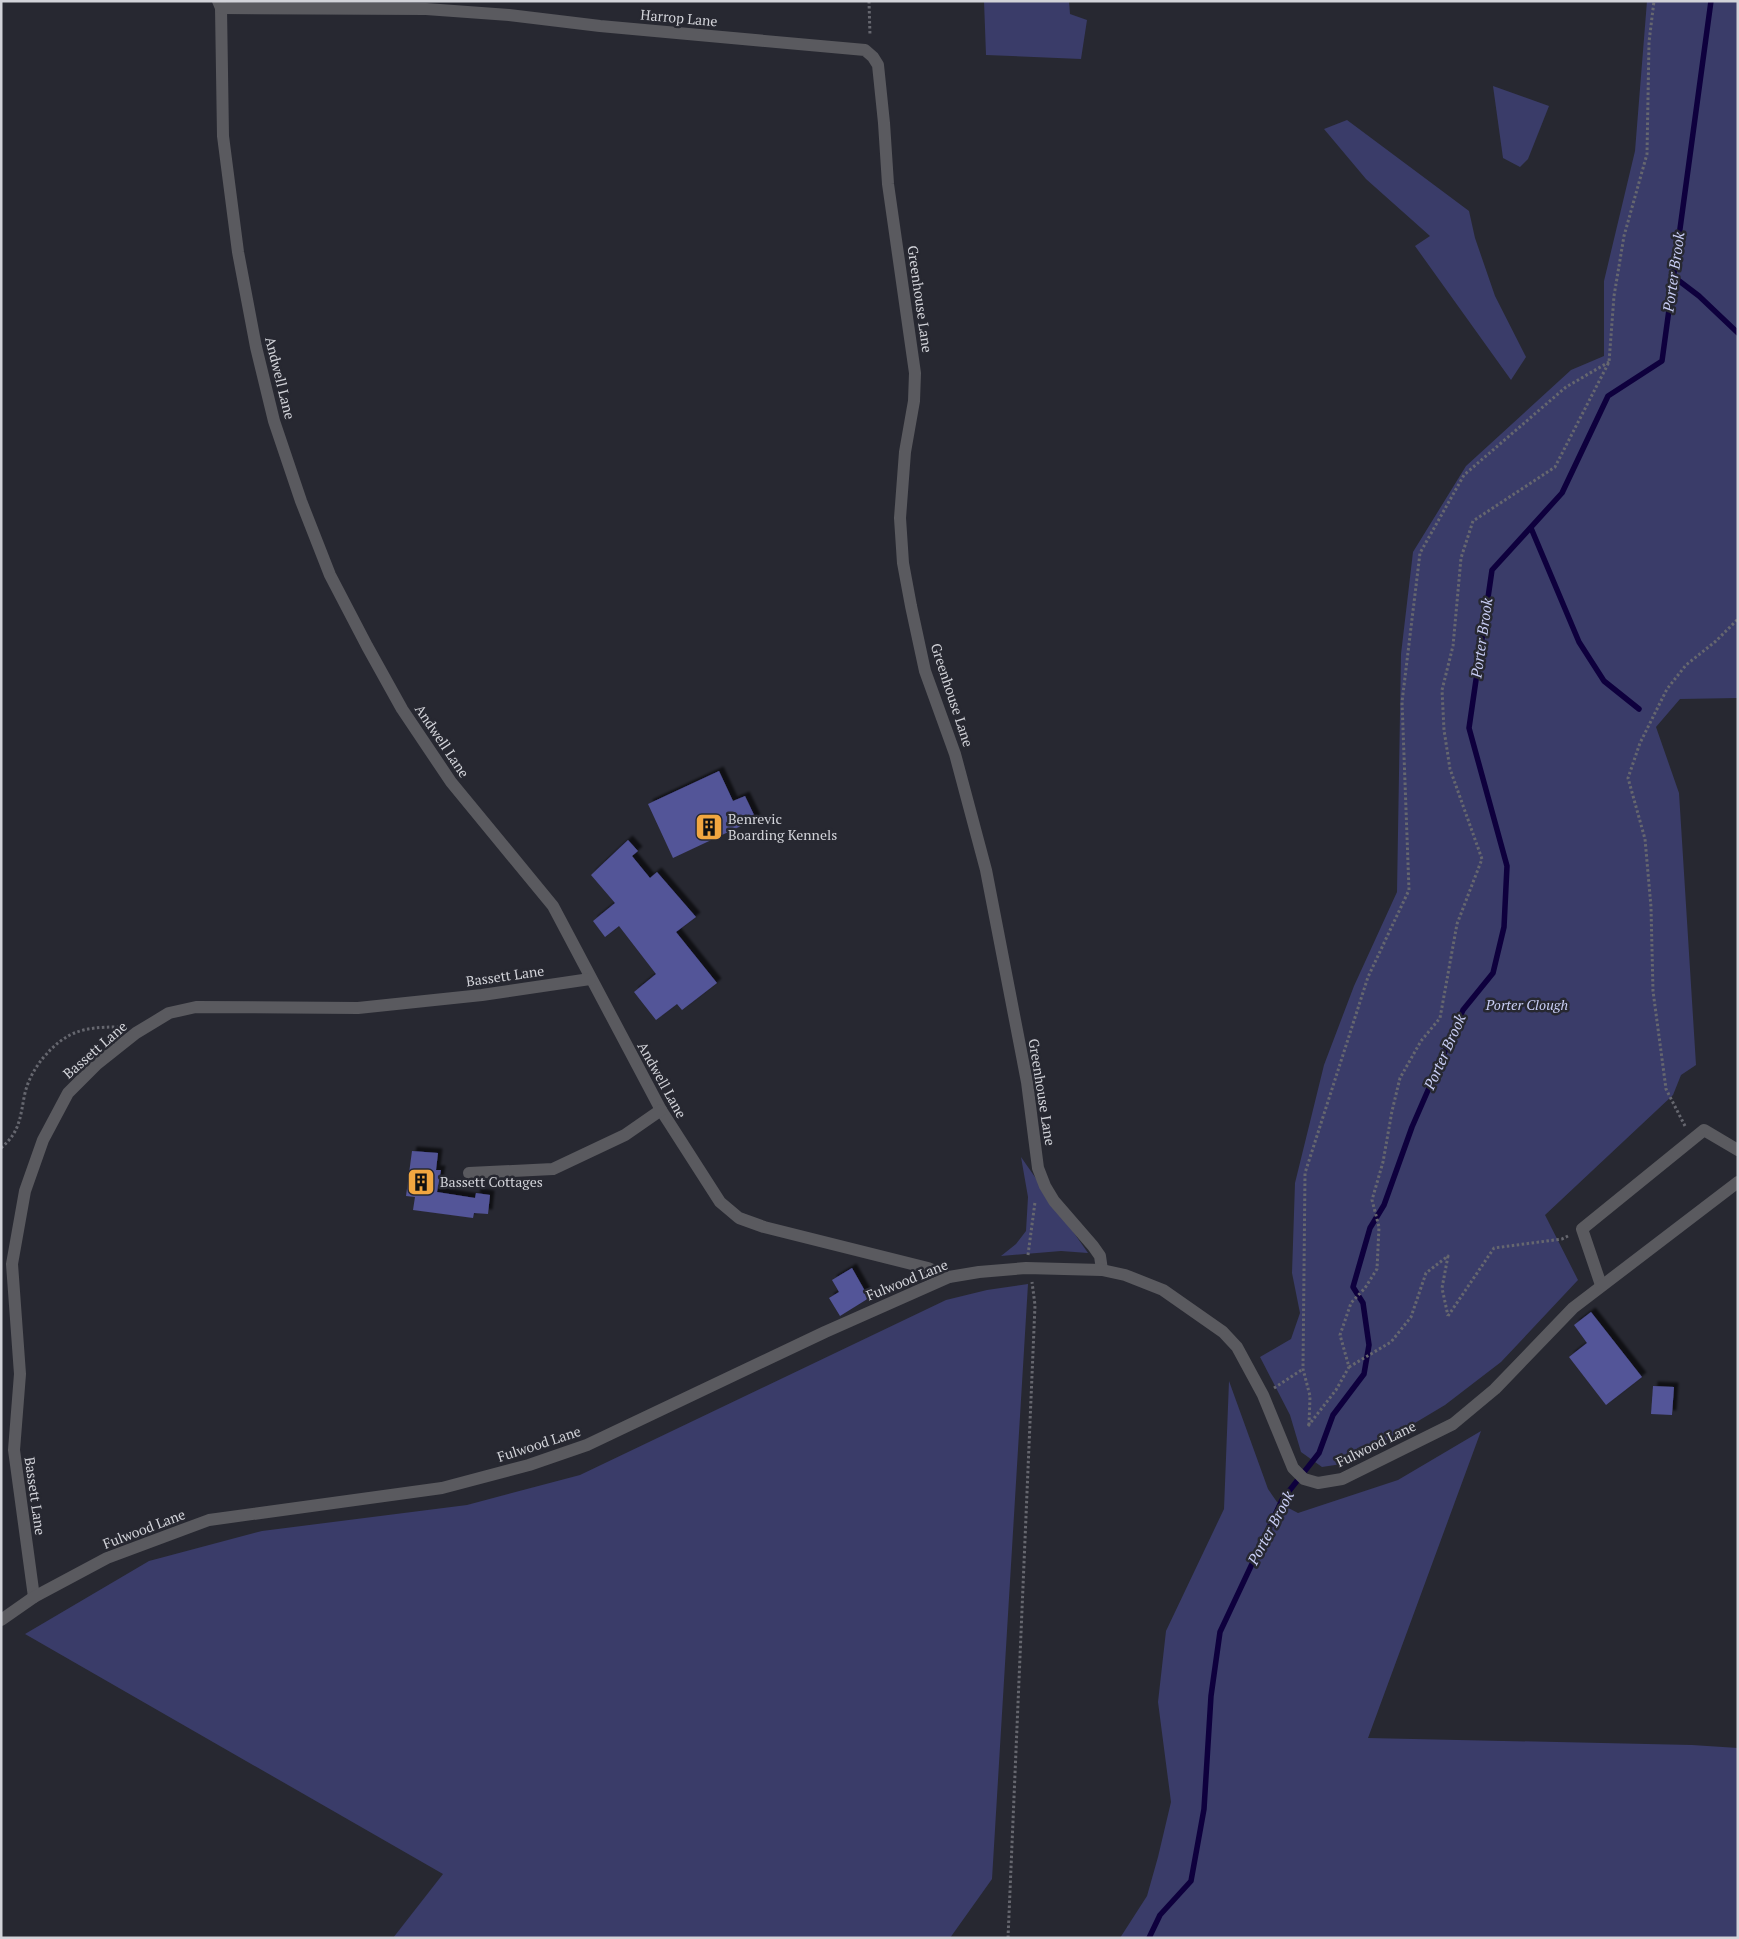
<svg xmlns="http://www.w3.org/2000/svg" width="1739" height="1939" font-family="'PT Serif',serif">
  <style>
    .green { fill: #3a3c69 }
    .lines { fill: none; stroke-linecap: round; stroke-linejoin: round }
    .stream { stroke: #0e003d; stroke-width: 5.5 }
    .building { fill: #535498; filter: url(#shadow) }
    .path { stroke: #66676f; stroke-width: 3; stroke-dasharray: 2.5 2.5; stroke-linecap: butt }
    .minor { stroke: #5a5a5f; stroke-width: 12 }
    .labels { text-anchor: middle; stroke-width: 5; stroke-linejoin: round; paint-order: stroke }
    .street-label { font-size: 14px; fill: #d2d3d9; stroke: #272831 }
    .poi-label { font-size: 14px; fill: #d2d3d9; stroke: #272831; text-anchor: start }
    .park-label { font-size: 14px; font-style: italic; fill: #cacff6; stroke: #272831 }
    .water-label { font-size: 15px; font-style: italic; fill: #c8cdf4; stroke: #272831 }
  </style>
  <defs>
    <filter id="shadow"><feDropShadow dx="4.5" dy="-4.5" stdDeviation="1" flood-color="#0009"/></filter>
  </defs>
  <rect width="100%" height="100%" fill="#272831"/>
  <g class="green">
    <path d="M984,1H1069L1070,14L1087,20L1081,59L986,55Z"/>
    <path d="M1647,1H1738V698L1680,699L1656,727L1679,793L1696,1065L1681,1075L1673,1095L1545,1215L1578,1280L1501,1362L1445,1405L1348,1463L1322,1467L1301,1452L1290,1415L1260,1357L1291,1339L1300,1313L1292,1273L1295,1183L1324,1065L1354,986L1397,892L1401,654L1413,552L1466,466L1571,370L1604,356V281L1635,151Z"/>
    <path d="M1493,86L1549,106L1528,159L1520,167L1503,158Z"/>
    <path d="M1347,120L1469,211L1475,238L1495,296L1526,357L1511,380L1415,246L1430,236L1366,179L1324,129Z"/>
    <path d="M1021,1157L1088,1253L1061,1251L1001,1256L1016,1244L1026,1231L1028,1197Z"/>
    <path d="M1028,1284L992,1879L950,1938H393L443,1874L25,1634L149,1561L262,1531L467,1505L580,1475L946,1300L987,1290Z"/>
    <path d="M1229,1381L1268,1489L1277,1502L1298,1513L1398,1480L1481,1431L1368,1738L1692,1745L1738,1748V1938H1120L1147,1896L1158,1857L1171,1802L1158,1702L1166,1631L1224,1509Z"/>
  </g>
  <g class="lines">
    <g class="stream">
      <path d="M1674,277L1699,296L1738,333"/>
      <path d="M1531,528L1579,642L1604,681L1639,709"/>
      <path d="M1149,1938L1160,1915L1191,1881L1204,1809L1211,1696L1220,1632L1282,1500L1319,1453L1333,1415L1364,1374L1369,1345L1363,1303L1353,1287L1370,1228L1384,1205L1412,1127L1463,1010L1493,973L1504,927L1507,866L1469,728L1492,570L1562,493L1608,396L1662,361L1711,1"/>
    </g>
  </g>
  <g class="building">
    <path d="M719,771L733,801L745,796L756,819L673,858L648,804Z"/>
    <path d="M628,840L638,851L632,856L650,878L657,872L696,917L676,932L717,983L682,1010L677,1004L656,1020L634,992L656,974L619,926L605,937L593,921L615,903L591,875Z"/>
    <path d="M412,1151L438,1153L436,1170H441L437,1192L475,1198L476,1193L490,1195L488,1214L474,1213L473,1218L413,1210L415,1197L406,1196Z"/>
    <path d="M852,1268L869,1298L840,1316L829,1298L839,1292L832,1280Z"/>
    <path d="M1591,1312L1642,1377L1606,1405L1569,1357L1587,1343L1574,1325Z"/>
    <path d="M1653,1386L1674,1387L1672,1415L1651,1414Z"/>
  </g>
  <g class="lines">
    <g class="path">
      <path d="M869,1L870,36"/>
      <path d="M1685,1126L1666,1089L1653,991L1651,907L1645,839L1628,778L1640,743L1667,689L1686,665L1716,641L1738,619"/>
      <path d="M1,1148C21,1131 20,1116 25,1093C28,1080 35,1068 43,1058C66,1031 83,1027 118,1027"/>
      <path d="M1028,1255L1035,1202"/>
      <path d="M1448,1316L1494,1248L1562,1239L1568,1236"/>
      <path d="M1349,1367L1391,1342L1411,1317L1426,1273L1448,1256L1442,1288L1448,1316"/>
      <path d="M1274,1388L1303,1369"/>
      <path d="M1309,1425L1310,1396L1303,1369L1305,1173L1368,977L1409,890L1402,702L1420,553L1464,475L1566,387L1609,362"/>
      <path d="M1308,1426L1336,1390L1349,1367L1340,1335L1351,1303L1365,1288L1377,1269L1379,1227L1372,1200L1383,1162L1392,1111L1400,1078L1421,1041L1440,1018L1457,924L1482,859L1450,769L1444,730L1442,690L1453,646L1461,558L1473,521L1555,467L1609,362L1614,296L1624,236L1647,154L1649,42L1654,1"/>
      <path d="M1008,1938L1035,1305L1032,1282"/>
    </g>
    <g class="minor">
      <path d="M218,1L221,8L223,136L238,252L256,347L274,421L301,501L330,575L367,646L402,709L451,782L553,906L661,1110L720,1202L739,1218L764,1227L928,1268L949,1277"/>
      <path d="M221,8L426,9L509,15L600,26L865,50L873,57L878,65L884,123L888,184L915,373L914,401L905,452L900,518L903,563L911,606L925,671L955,754L986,870L1027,1082L1038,1168L1045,1186L1054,1201L1093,1246L1100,1256L1102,1270"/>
      <path d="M469,1173L553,1169L625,1135L661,1110"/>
      <path d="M1601,1285L1582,1229L1704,1130L1738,1150"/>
      <path d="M34,1597L14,1450L20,1374L12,1264L25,1191L43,1140L68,1093L97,1064L136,1033L169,1013L196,1007L358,1008L482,995L590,979"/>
      <path d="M1,1620L34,1597L107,1558L209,1520L442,1488L529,1465L587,1445L825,1332L949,1277L979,1272L1026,1268L1102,1270L1125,1275L1163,1290L1223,1332L1237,1347L1263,1395L1293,1468L1304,1479L1318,1483L1342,1479L1453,1424L1495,1389L1573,1308L1738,1182"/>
    </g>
  </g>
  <defs>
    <g id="building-square" transform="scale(1.4375)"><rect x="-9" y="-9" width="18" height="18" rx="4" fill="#f1a640" stroke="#272831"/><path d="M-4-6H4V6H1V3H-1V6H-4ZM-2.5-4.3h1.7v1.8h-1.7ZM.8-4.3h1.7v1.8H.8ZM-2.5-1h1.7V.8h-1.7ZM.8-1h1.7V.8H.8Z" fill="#111"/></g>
  </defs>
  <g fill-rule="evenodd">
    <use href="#building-square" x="709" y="827"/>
    <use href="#building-square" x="421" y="1182"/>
  </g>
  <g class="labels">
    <g class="street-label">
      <text transform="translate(679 18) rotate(5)" y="5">Harrop Lane</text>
      <text transform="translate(920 299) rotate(82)" y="5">Greenhouse Lane</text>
      <text transform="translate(280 378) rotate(76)" y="5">Andwell Lane</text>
      <text transform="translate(952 695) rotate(72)" y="5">Greenhouse Lane</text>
      <text transform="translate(442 741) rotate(56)" y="5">Andwell Lane</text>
      <text transform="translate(505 976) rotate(-8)" y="5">Bassett Lane</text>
      <text transform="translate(95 1050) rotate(-41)" y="5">Bassett Lane</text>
      <text transform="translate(662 1080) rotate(61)" y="5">Andwell Lane</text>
      <text transform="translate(1042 1092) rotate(81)" y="5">Greenhouse Lane</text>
      <text transform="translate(907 1280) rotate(-22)" y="5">Fulwood Lane</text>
      <text transform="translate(539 1444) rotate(-18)" y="5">Fulwood Lane</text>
      <text transform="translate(1376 1444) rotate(-26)" y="5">Fulwood Lane</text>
      <text transform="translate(35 1496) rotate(82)" y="5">Bassett Lane</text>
      <text transform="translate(144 1529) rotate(-21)" y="5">Fulwood Lane</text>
    </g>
    <g class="poi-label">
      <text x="728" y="824">Benrevic<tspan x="728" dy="16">Boarding Kennels</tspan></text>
      <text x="440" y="1187">Bassett Cottages</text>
    </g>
    <g class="park-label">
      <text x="1527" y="1010">Porter Clough</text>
    </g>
    <g class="water-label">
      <text transform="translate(1674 272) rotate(-82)" y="5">Porter Brook</text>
      <text transform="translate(1482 638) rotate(-82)" y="5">Porter Brook</text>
      <text transform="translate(1445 1052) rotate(-66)" y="5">Porter Brook</text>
      <text transform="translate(1271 1528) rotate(-62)" y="5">Porter Brook</text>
    </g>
  </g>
  <rect width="1739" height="1939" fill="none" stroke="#d2d3d9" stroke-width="5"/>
</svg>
